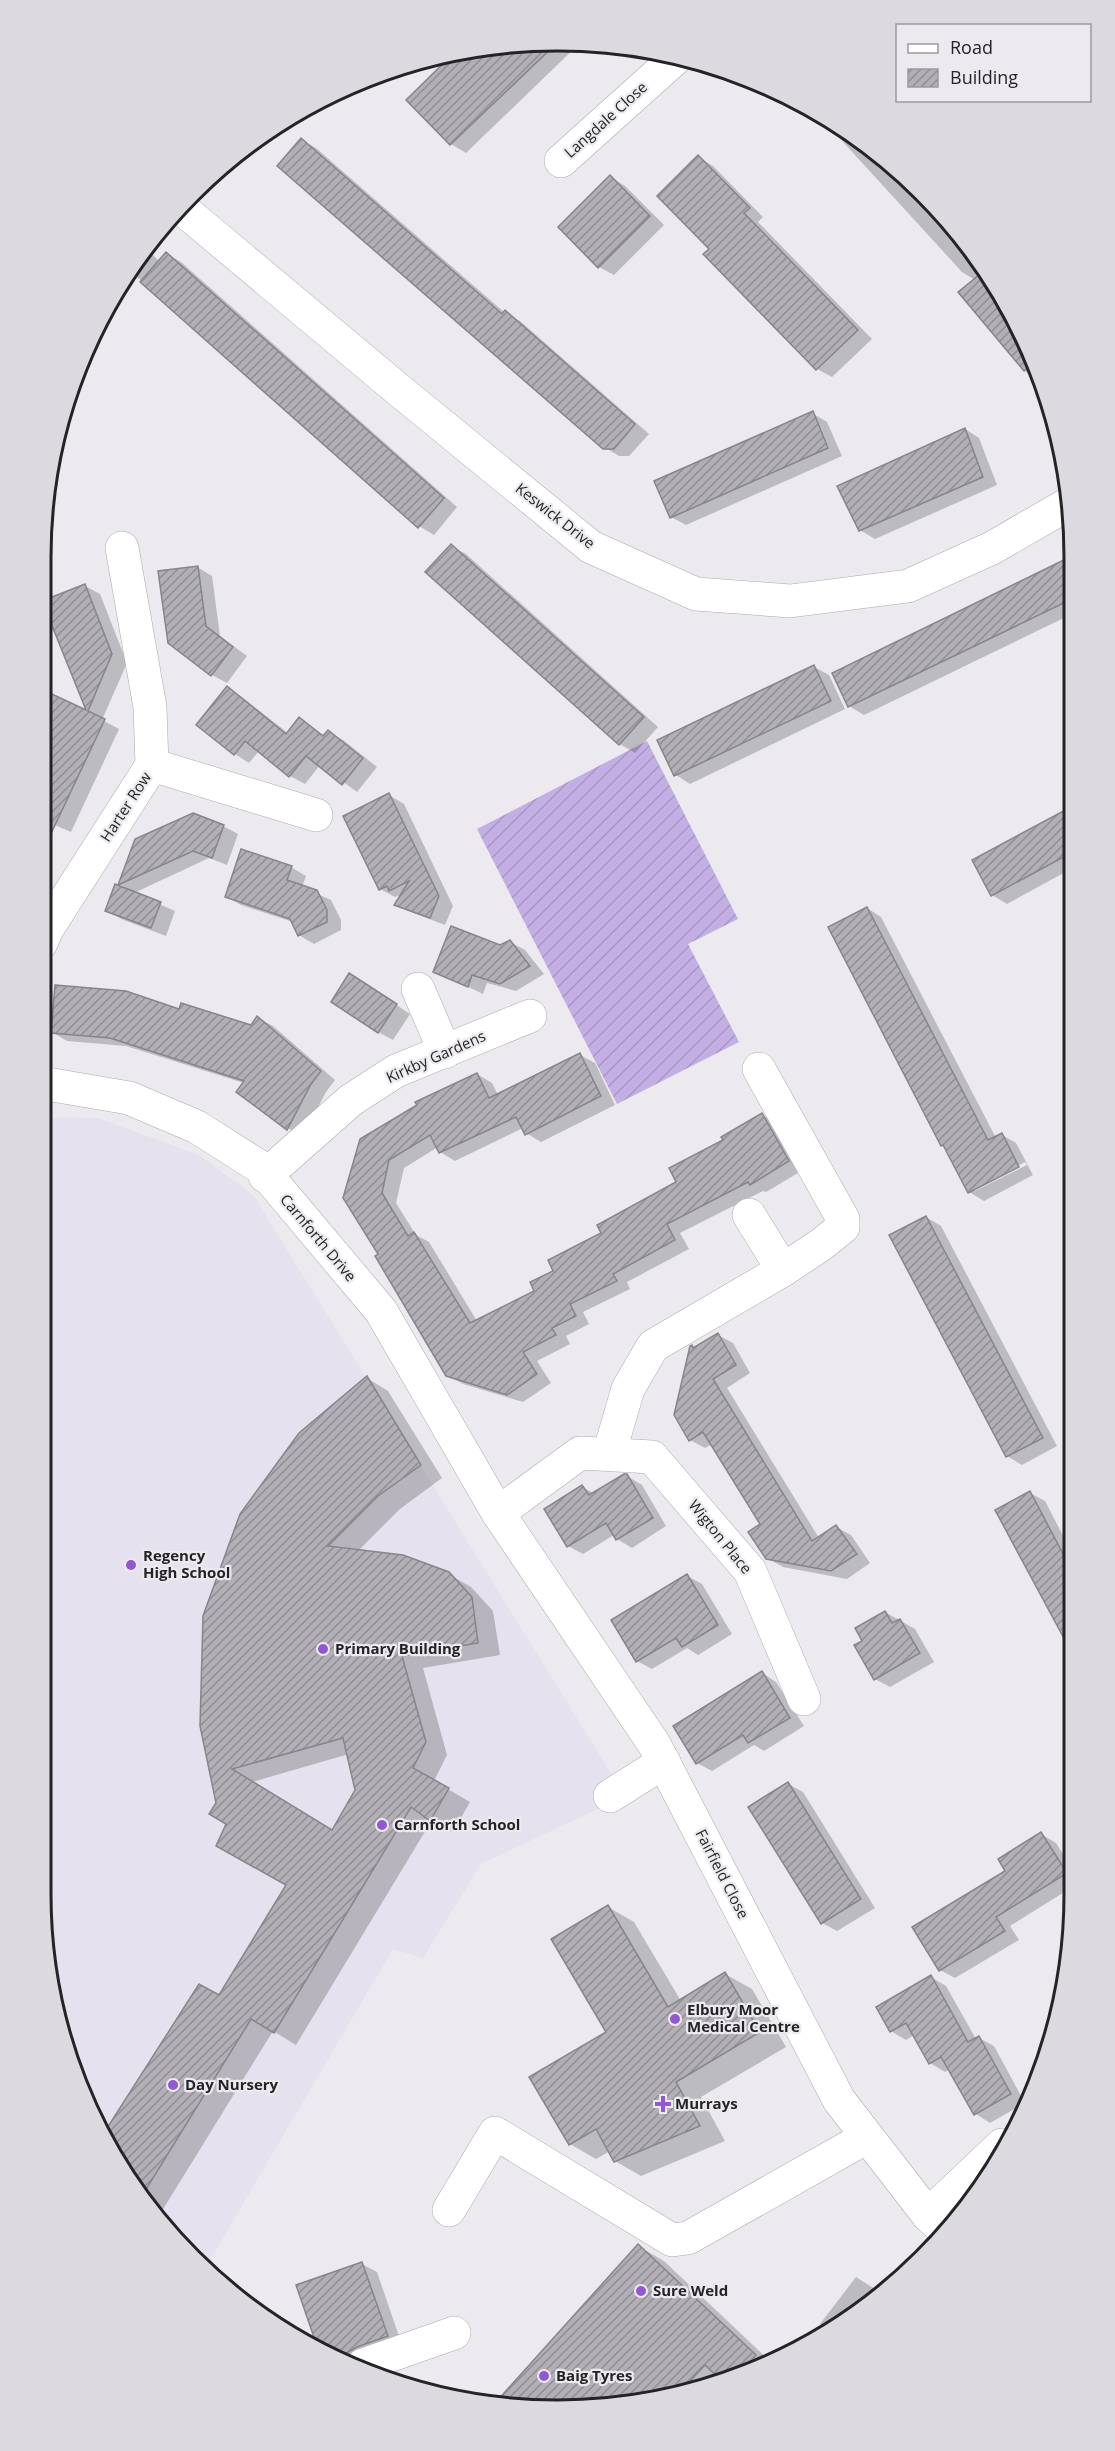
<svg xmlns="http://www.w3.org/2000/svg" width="1115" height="2451" font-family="'Open Sans',sans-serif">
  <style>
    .built { fill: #e6e1ee }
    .garden { fill: url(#garden-furrows) }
    .shadow { fill: #0003; fill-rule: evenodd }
    .building { fill: url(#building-hatch); stroke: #87858a; stroke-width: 1.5; fill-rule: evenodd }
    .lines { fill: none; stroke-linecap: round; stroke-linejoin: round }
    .minor-casing { stroke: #abaaaf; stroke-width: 34 }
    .minor { stroke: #fff; stroke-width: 33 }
    .poi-dot { fill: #9159d1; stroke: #eceaef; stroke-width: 2 }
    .labels { text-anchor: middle; stroke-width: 4.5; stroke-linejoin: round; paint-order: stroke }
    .street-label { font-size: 15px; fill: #242325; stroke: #eceaef }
    .poi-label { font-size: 15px; font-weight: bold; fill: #242325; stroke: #eceaef; text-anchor: start }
    .rim { fill: none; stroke: #242325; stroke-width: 3 }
  </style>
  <defs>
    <pattern id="garden-furrows" width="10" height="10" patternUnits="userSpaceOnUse" patternTransform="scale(1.5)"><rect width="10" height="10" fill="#c3afe3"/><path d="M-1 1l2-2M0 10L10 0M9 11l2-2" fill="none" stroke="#a796c3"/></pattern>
    <pattern id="building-hatch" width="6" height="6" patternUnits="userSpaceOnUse" patternTransform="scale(1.5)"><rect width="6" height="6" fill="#b2b0b6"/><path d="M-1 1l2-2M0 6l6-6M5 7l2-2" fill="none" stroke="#918f94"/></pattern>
  </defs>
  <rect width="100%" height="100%" fill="#eceaef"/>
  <path class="built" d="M41,1117L98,1118L199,1155L253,1195L625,1796L481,1864L423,1958L393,1949L207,2265L169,2234L110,2152L68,2060L41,1894Z"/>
  <path class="garden" d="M647,741L738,919L688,944L739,1042L617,1104L477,829Z"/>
  <g class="shadow">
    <path d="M557,41L580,43L466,153L451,144L460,50Z"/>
    <path d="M822,119L872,147L967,243L1035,359L1045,395L960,292L975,280L962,272Z"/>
    <path d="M301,140L316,148L505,313L520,321L649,434L629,456H619L604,447Z"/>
    <path d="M698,157L713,166L763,217L758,222L872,339L832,377L817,369L711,249Z"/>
    <path d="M610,177L625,186L664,225L614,275L599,267L560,227Z"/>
    <path d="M146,248L160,262L166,254L181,262L457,507L434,535L419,526L128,269Z"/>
    <path d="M812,413L827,422L842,456L686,525L671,517Z"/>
    <path d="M965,429L979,438L997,485L875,539L860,530Z"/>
    <path d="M451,546L466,554L658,727L635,753L620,744L427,572Z"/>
    <path d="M1066,561L1070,564V615L864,715L849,706L834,674Z"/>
    <path d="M197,567L212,576L220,636L247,656L227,683L212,675Z"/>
    <path d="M85,586L100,594L127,663L102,720L119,729L71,832L48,822L41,837V710L48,694L89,713L44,602Z"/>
    <path d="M814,667L829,675L845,709L690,784L676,775Z"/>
    <path d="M227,688L242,697L288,733L300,719L325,736L328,732L343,740L377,767L357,792L320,765L305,784L290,776L259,751L249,763L235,754Z"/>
    <path d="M389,795L404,804L453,906L445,925L411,912L396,904L403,894L395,897L380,889Z"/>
    <path d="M1071,808V869L1007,904L992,895L974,861Z"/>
    <path d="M223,826L238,834L227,865L209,858L134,893L175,911L166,936L121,919L107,910L126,888L120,884L137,841Z"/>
    <path d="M291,867L306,876L302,887L331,900L341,920V930L314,944L299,935L293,922L241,905L227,897Z"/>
    <path d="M867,908L881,917L996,1138L1002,1135L1016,1143L1033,1175L984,1201L969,1192L945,1146L942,1145ZM1025,1162L1027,1165L975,1191V1188Z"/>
    <path d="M510,942L525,950L544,974L516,991L487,983L483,994L435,971Z"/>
    <path d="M365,984L410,1014L393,1040L378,1032Z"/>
    <path d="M180,1011L251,1027L258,1018L273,1026L335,1080L326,1092L302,1137L288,1128L244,1083L126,1046L67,1041L52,1032Z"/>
    <path d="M580,1055L595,1063L615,1105L541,1142L526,1133L523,1128L455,1161L440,1152L438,1147L404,1168L396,1203L416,1235L429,1242L477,1321L536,1292L555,1271L604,1234L678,1183L725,1141L762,1115L777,1123L803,1170L766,1192L763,1191L680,1233L689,1249L627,1282L630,1289L583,1312L589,1324L566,1336L570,1344L537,1361L551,1383L523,1402L463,1384L447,1375L380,1255L345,1198L477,1074L492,1083L498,1095Z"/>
    <path d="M926,1217L941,1226L1057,1446L1022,1465L1007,1456Z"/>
    <path d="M718,1335L733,1343L750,1373L727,1388L819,1538L836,1527L851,1535L870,1563L847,1579L783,1567L767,1558L762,1524L712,1444L705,1448L690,1440L692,1347L695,1348Z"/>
    <path d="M367,1378L388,1391L442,1478L400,1509L358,1551L448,1574L471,1587L493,1611L500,1655L423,1668L447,1755L434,1781L470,1802L453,1832L432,1820L296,2045L273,2031L157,2219L110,2152L103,2138L219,1997L288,1885L228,1824L217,1803ZM349,1754L356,1791L333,1831L252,1782Z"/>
    <path d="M627,1476L642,1485L666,1526L632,1548L617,1539L614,1535L583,1554L568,1546L582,1487L595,1494Z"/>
    <path d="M1030,1493L1045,1501L1073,1555L1074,1654Z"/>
    <path d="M687,1576L702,1584L732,1634L698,1655L687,1648L652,1669L637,1661Z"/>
    <path d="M885,1612L915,1629L934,1662L890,1687L875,1679L864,1641Z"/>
    <path d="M762,1673L776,1682L804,1726L764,1751L754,1745L712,1771L697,1763Z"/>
    <path d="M788,1784L803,1792L875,1908L837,1931L822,1923Z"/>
    <path d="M1041,1834L1056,1843L1074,1872V1886L1010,1926L1019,1940L955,1978L940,1970L1007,1872Z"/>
    <path d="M608,1907L634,1922L681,2001L725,1974L752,1989L786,2047L701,2097L725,2141L641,2176L615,2161L610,2151L596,2159L570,2144L608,2033Z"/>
    <path d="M931,1977L946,1986L976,2039L979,2038L994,2046L1025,2103L990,2123L976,2114L950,2069L945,2072L930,2063L914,2035L906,2040L891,2031Z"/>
    <path d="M638,2246L664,2261L771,2362L723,2383L625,2406L498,2402Z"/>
    <path d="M362,2264L377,2272L402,2345L357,2363L320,2349Z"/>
    <path d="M856,2277L878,2291L829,2331L820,2324Z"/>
  </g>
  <g class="building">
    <path d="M559,41L450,145L406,100L457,50Z"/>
    <path d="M301,138L502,314L505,310L635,424L614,449H603L277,166Z"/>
    <path d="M698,155L750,208L744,213L858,330L816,370L703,254L709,249L657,196Z"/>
    <path d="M610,175L650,216L598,268L558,227Z"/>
    <path d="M166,252L444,498L418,528L140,282Z"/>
    <path d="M984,271L1035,359L1036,363L1024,371L958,292Z"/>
    <path d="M813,411L828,448L670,518L654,481Z"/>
    <path d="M965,428L983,477L859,531L837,486Z"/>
    <path d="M451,544L644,717L619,745L425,572Z"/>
    <path d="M1070,557V600L848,707L832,673Z"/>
    <path d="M198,566L206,626L233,647L211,676L168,643L158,571Z"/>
    <path d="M85,584L112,654L88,711L105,719L40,857L41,689L86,710L42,601Z"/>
    <path d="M814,665L831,701L674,776L657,740Z"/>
    <path d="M227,686L286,734L299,717L323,736L328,730L363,758L342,785L306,756L289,777L245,741L234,755L196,725Z"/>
    <path d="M389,793L439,896L430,918L394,905L409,881L389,891L387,886L379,890L343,816Z"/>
    <path d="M1071,807V853L991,896L972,860Z"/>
    <path d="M193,813L224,825L212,858L193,851L118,885L135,839Z"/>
    <path d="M241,849L292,866L287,880L317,890L327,910V922L298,936L290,919L225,897Z"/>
    <path d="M115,884L161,902L151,928L105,911Z"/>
    <path d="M867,907L988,1140L1002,1133L1019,1167L968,1193L943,1145L941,1146L828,927Z"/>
    <path d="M451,926L500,945L510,940L530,966L500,984L472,975L468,987L433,972Z"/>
    <path d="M349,973L397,1004L378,1033L331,1002Z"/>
    <path d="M55,985L126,991L179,1009L181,1003L251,1025L257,1016L321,1071L311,1084L287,1130L236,1092L244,1081L110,1038L51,1033Z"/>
    <path d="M580,1053L601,1096L525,1135L516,1117L439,1153L430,1135L389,1160L382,1193L408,1236L414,1232L470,1323L534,1291L530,1282L553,1271L548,1260L601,1233L597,1225L676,1182L669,1168L723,1140L721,1137L762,1113L789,1161L750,1185L748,1182L667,1224L675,1240L613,1274L617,1281L570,1304L576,1316L552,1328L556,1335L523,1352L537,1374L507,1395L446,1376L375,1256L378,1254L343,1198L360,1139L417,1105L415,1102L477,1073L489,1098Z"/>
    <path d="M926,1216L1043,1438L1006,1457L889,1235Z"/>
    <path d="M718,1333L736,1365L713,1379L812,1541L836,1525L857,1554L831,1571L766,1559L748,1532L760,1524L703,1432L689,1441L674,1415L690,1346L692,1345L693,1348Z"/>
    <path d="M367,1376L421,1465L378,1496L328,1546L403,1555L449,1572L472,1597L478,1643L402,1656L426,1742L413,1768L449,1788L430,1821L411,1807L274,2033L251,2019L142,2196L110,2152L102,2136L199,1984L219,1995L286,1885L216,1846L226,1824L209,1814L216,1803L200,1726L203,1616L240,1514L299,1433ZM343,1738L355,1790L332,1830L232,1769Z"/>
    <path d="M624,1474H627L653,1518L616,1540L606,1523L567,1547L544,1509L582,1485L589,1495Z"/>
    <path d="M1030,1491L1073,1573L1074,1657L995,1510Z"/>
    <path d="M687,1574L718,1625L682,1647L676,1638L636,1662L611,1620Z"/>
    <path d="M885,1611L892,1623L900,1619L920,1653L874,1680L854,1645L862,1641L855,1628Z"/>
    <path d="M762,1671L790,1718L748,1743L743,1735L696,1764L673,1726Z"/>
    <path d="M788,1782L861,1899L821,1924L748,1807Z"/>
    <path d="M1041,1832L1067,1873L996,1917L1005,1931L939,1971L912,1927L1005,1871L998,1859Z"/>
    <path d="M608,1905L668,2007L725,1972L760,2032L676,2082L700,2126L614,2162L596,2129L569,2145L529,2077L606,2032L551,1939Z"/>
    <path d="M931,1975L968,2042L979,2036L1011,2094L974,2115L941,2057L929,2064L906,2023L890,2032L876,2007Z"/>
    <path d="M638,2244L756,2355L736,2378L724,2383L705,2365L678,2394L625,2406L496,2402Z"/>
    <path d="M362,2262L388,2336L357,2347L340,2357L318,2349L296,2285Z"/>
  </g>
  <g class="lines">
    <g class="minor-casing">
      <g id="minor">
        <path d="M561,161L678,56"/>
        <path d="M180,207L400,391L591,547L696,594L790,601L908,586L992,548L1070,503"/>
        <path d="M152,765L316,815"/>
        <path d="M41,943L47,929L152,765L150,707L122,548"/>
        <path d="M418,989L445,1052"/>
        <path d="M41,1083L129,1098L197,1127L260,1167L381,1311L498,1513L654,1744L839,2100L928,2215L947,2233"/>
        <path d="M265,1176L351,1100L396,1071L530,1016"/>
        <path d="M749,1215L783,1270"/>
        <path d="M609,1454L628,1389L653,1346L783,1270L822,1244L843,1227V1219L759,1069"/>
        <path d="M498,1513L580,1453L652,1457L750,1571L804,1699"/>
        <path d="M610,1796L664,1762"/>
        <path d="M449,2210L495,2133L672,2240L688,2238L867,2137"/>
        <path d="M928,2215L1002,2145"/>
        <path d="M363,2365L454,2333"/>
      </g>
    </g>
    <use href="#minor" class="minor"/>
  </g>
  <g class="poi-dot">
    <circle cx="131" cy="1565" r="6"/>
    <circle cx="323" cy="1649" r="6"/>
    <circle cx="382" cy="1825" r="6"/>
    <circle cx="675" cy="2019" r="6"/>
    <circle cx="173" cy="2085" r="6"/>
    <path d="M660 2095h6v6h6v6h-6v6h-6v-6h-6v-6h6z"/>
    <circle cx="641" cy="2291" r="6"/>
    <circle cx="544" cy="2376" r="6"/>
  </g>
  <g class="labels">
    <g class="street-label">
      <text transform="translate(606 120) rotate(-42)" y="5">Langdale Close</text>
      <text transform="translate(555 516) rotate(38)" y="5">Keswick Drive</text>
      <text transform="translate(126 807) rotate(-57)" y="5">Harter Row</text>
      <text transform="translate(436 1057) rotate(-24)" y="5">Kirkby Gardens</text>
      <text transform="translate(318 1238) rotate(50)" y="5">Carnforth Drive</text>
      <text transform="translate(720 1537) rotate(51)" y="5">Wigton Place</text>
      <text transform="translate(722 1874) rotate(63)" y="5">Fairfield Close</text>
    </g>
    <g class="poi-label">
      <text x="143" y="1561">Regency<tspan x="143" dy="17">High School</tspan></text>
      <text x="335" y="1654">Primary Building</text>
      <text x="394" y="1830">Carnforth School</text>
      <text x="687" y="2015">Elbury Moor<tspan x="687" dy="17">Medical Centre</tspan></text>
      <text x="185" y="2090">Day Nursery</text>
      <text x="675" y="2109">Murrays</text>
      <text x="653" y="2296">Sure Weld</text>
      <text x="556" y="2381">Baig Tyres</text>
    </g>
  </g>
  <path d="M0 0H1115V2451H0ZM557 51H558A506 506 0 0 1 1064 557V1894A506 506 0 0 1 558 2400H557A506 506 0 0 1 51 1894V557A506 506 0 0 1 557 51Z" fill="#dcdadf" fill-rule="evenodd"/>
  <path class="rim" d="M557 51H558A506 506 0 0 1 1064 557V1894A506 506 0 0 1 558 2400H557A506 506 0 0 1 51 1894V557A506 506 0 0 1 557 51Z"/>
  <rect x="896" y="24" width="195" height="78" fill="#eceaef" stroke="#9c9a9e" stroke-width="1.5"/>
  <rect x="908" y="44" width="30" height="9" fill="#ffffff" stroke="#9c9a9e" stroke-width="1.5"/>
  <text x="950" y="54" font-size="18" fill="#242325">Road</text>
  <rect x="908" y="69" width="30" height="18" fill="url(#building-hatch)" stroke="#9c9a9e" stroke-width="1.5"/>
  <text x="950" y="84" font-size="18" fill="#242325">Building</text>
</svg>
